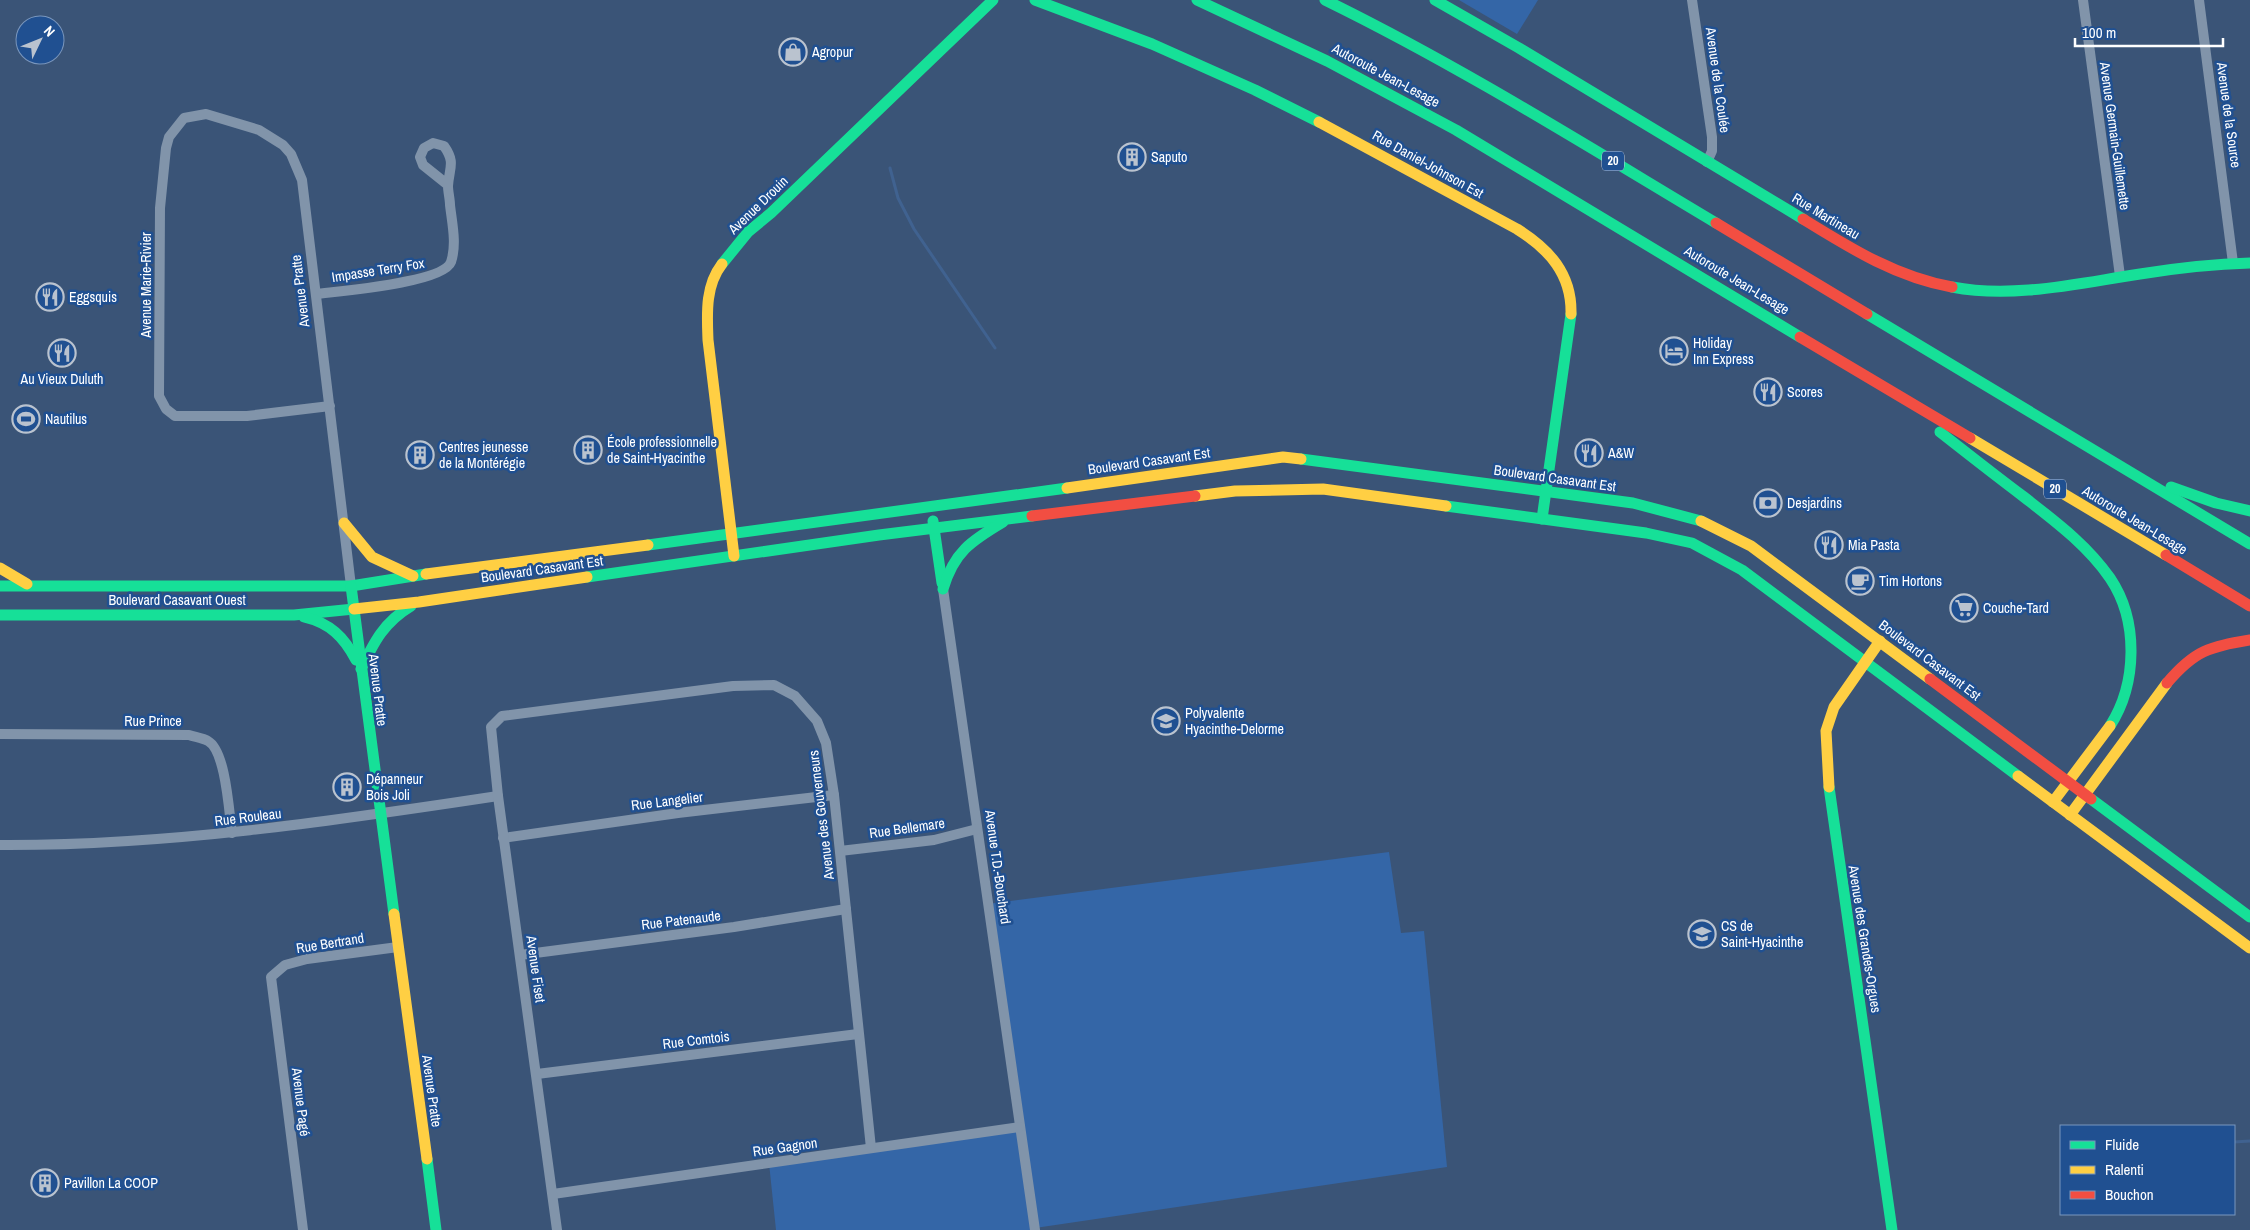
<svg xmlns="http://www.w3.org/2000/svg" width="2250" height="1230" font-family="'Archivo Narrow',sans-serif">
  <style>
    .green { fill: #3466a7 }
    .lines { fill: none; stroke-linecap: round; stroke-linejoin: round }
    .stream { stroke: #406290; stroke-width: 3 }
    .street { stroke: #8194aa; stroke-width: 10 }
    .fast { stroke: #16e098; stroke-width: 11 }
    .slow { stroke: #ffcf43; stroke-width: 11 }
    .jam { stroke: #f24e42; stroke-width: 11 }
    .labels { text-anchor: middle; stroke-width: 5; stroke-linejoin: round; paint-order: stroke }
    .shield { fill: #205091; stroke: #bccade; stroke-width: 1 }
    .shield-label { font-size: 12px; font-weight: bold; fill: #fff }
    .poi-label { font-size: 14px; fill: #fff; stroke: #205091; text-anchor: start }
    .street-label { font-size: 14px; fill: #fff; stroke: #205091 }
  </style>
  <rect width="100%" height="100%" fill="#3a5477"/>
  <g class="green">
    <path d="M1459,0H1538L1517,34Z"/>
    <path d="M1389,852L1401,933L1424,931L1447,1167L1035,1228V1230H776L769,1163L1020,1127L988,904Z"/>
  </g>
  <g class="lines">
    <g class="stream">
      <path d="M890,168L898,198L914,229L995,348"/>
      <path d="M2234,1142L2250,1141"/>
    </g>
    <g class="street">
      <path d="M1692,0L1712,137V151L1707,162"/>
      <path d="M2083,0L2120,276"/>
      <path d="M2199,0L2233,263"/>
      <path d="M316,294C339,291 443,283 451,262C457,244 452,223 450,205C450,199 448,192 448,186C449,168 456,163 444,146L433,143L424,148L420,157L423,165L448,185"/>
      <path d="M330,406L247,416H175L166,409L159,396L160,208L166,148L169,137L184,118L206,114L259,130L283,145L291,154L302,180L351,586"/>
      <path d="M943,589L1035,1230"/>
      <path d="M0,734L189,735C195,737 203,738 208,741C226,751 229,813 232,833"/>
      <path d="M503,838L678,813L834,795"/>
      <path d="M0,845C167,846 333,821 498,796"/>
      <path d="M840,851L934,840L977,829"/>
      <path d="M520,955L734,927L846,909"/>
      <path d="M537,1074L858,1034"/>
      <path d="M553,1194L1020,1127"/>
      <path d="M303,1230L271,977L285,965L307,959L398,947"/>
      <path d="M557,1230L498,796L491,727L502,716L733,686L774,685L795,696L817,721L826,743L834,795L871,1148"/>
    </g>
    <g class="fast">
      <path d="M1035,0L1152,44L1255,90L1319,122"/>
      <path d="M1197,0L1327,61L1456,130L1800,337"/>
      <path d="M1325,0C1460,66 1587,146 1716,223"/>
      <path d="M1435,0L1519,48L1803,219"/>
      <path d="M722,264L748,232L771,213L993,0"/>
      <path d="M1952,287C2014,299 2079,283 2140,274C2177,268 2213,264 2250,263"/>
      <path d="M1867,314L2250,544"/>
      <path d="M1940,432C1968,454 1996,476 2024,497C2056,522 2087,545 2110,578C2139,621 2137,684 2110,726"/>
      <path d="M1301,459L1633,503L1701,521"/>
      <path d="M2171,487L2216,503L2250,511"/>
      <path d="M1446,506L1646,533L1692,543L1742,570L2018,776"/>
      <path d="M1542,519L1571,314"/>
      <path d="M933,521L942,583"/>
      <path d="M648,545L1067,488"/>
      <path d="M587,577L879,535L1032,516"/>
      <path d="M0,586H351L426,574"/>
      <path d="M351,586L394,914"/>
      <path d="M943,589C954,552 971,541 1003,522"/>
      <path d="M0,615H294L354,609"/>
      <path d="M304,617C330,623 344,637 356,660"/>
      <path d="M361,669C374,642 384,622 411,606"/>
      <path d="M1829,787L1892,1230"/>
      <path d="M2091,799L2250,917"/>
      <path d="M427,1159L436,1230"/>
    </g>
    <g class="slow">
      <path d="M1319,122L1517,229C1549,249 1572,274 1571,314"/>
      <path d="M722,264C705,286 707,314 708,340L734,556"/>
      <path d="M1970,438L2166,555"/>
      <path d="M1067,488L1283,457L1301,459"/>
      <path d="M1195,496L1235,491L1323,489L1446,506"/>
      <path d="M1701,521L1751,546L1930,679"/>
      <path d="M344,523L372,557L413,576"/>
      <path d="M0,568L27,584"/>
      <path d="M426,574L648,545"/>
      <path d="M354,609L419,602L587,577"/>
      <path d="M2018,776L2250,948"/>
      <path d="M1829,787L1826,731L1834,707L1880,641"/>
      <path d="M2053,802L2110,726"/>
      <path d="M2070,815L2167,683"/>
      <path d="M394,914L427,1159"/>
    </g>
    <g class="jam">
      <path d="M1803,219C1850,248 1896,277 1952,287"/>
      <path d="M1716,223L1867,314"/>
      <path d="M1800,337L1970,438"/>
      <path d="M1032,516L1195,496"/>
      <path d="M2166,555L2250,606"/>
      <path d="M1930,679L2091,799"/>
      <path d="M2167,683C2195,650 2209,647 2250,640"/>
    </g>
  </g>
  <defs>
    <g id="shop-ring" transform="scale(1.4375)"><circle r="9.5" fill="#205091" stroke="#bac3cf" stroke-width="1.5"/><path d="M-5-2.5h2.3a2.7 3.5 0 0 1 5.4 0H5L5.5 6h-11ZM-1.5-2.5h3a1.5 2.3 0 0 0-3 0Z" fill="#bac3cf"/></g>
    <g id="building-ring" transform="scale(1.4375)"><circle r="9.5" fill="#205091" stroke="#bac3cf" stroke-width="1.5"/><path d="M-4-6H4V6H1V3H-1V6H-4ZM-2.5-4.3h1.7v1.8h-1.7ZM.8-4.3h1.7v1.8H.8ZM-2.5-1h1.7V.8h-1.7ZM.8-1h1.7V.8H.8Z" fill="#bac3cf"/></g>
    <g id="restaurant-ring" transform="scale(1.4375)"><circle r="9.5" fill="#205091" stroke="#bac3cf" stroke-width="1.5"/><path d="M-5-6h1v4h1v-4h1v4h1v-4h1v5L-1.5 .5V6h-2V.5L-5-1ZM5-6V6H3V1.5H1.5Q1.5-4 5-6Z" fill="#bac3cf"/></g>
    <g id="hotel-ring" transform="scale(1.4375)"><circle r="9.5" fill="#205091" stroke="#bac3cf" stroke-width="1.5"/><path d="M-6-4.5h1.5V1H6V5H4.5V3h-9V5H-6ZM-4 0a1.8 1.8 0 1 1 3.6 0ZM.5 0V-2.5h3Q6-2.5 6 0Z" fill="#bac3cf"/></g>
    <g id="stadium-ring" transform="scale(1.4375)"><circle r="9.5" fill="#205091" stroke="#bac3cf" stroke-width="1.5"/><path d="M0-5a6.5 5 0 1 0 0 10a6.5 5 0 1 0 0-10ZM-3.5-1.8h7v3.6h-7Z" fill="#bac3cf"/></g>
    <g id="bank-ring" transform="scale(1.4375)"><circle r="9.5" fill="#205091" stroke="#bac3cf" stroke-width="1.5"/><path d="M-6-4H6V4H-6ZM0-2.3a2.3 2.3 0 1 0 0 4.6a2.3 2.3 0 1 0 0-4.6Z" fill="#bac3cf"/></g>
    <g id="cafe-ring" transform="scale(1.4375)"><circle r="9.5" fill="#205091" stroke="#bac3cf" stroke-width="1.5"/><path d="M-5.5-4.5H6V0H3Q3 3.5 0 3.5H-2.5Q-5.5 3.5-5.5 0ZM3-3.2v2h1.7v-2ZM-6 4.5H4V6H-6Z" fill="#bac3cf"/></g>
    <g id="supermarket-ring" transform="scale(1.4375)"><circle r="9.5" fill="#205091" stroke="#bac3cf" stroke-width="1.5"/><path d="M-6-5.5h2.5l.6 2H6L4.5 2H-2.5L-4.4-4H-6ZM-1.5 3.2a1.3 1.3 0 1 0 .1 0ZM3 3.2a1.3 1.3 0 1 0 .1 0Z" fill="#bac3cf"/></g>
    <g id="school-ring" transform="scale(1.4375)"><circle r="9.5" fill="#205091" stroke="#bac3cf" stroke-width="1.5"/><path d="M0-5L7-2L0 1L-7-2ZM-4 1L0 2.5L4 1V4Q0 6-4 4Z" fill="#bac3cf"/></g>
  </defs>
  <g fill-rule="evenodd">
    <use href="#shop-ring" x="793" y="52"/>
    <use href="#building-ring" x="1132" y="157"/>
    <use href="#restaurant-ring" x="50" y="297"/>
    <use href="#hotel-ring" x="1674" y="351"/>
    <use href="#restaurant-ring" x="62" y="353"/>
    <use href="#restaurant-ring" x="1768" y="392"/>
    <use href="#stadium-ring" x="26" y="419"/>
    <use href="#building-ring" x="588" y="450"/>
    <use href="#restaurant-ring" x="1589" y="453"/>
    <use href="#building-ring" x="420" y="455"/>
    <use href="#bank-ring" x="1768" y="503"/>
    <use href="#restaurant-ring" x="1829" y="545"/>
    <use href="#cafe-ring" x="1860" y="581"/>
    <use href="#supermarket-ring" x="1964" y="608"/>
    <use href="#school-ring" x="1166" y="721"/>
    <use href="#building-ring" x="347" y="787"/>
    <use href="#school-ring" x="1702" y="934"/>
    <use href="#building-ring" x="45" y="1183"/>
  </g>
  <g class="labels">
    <g class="shield">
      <rect x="1602" y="151.5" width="22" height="19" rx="4"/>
      <rect x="2044" y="479.5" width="22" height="19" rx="4"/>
    </g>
    <g class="shield-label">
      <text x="1613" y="165">20</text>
      <text x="2055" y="493">20</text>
    </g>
    <g class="poi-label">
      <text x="812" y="57">Agropur</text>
      <text x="1151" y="162">Saputo</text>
      <text x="69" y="302">Eggsquis</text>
      <text x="1693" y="348">Holiday<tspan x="1693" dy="16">Inn Express</tspan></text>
      <text x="62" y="384" text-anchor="middle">Au Vieux Duluth</text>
      <text x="1787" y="397">Scores</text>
      <text x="45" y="424">Nautilus</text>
      <text x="607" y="447">École professionnelle<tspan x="607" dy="16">de Saint-Hyacinthe</tspan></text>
      <text x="439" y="452">Centres jeunesse<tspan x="439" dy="16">de la Montérégie</tspan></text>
      <text x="1608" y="458">A&amp;W</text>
      <text x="1787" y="508">Desjardins</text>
      <text x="1848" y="550">Mia Pasta</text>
      <text x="1879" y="586">Tim Hortons</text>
      <text x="1983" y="613">Couche-Tard</text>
      <text x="1185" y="718">Polyvalente<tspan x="1185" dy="16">Hyacinthe-Delorme</tspan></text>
      <text x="366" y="784">Dépanneur<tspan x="366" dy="16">Bois Joli</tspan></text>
      <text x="1721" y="931">CS de<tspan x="1721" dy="16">Saint-Hyacinthe</tspan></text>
      <text x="64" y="1188">Pavillon La COOP</text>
    </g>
    <g class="street-label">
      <text transform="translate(1386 75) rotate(28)" y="5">Autoroute Jean-Lesage</text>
      <text transform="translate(1718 80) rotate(82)" y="5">Avenue de la Coulée</text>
      <text transform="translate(2229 115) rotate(82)" y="5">Avenue de la Source</text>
      <text transform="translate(2115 136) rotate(82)" y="5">Avenue Germain-Guillemette</text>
      <text transform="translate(1428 164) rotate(29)" y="5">Rue Daniel-Johnson Est</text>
      <text transform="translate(758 205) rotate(-44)" y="5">Avenue Drouin</text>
      <text transform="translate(1826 216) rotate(31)" y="5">Rue Martineau</text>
      <text transform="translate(378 270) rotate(-9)" y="5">Impasse Terry Fox</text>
      <text transform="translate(1737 280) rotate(31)" y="5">Autoroute Jean-Lesage</text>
      <text transform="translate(146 285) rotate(-90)" y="5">Avenue Marie-Rivier</text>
      <text transform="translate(300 291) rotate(-97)" y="5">Avenue Pratte</text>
      <text transform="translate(1149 461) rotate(-8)" y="5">Boulevard Casavant Est</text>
      <text transform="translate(1555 478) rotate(8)" y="5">Boulevard Casavant Est</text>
      <text transform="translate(2135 520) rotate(31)" y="5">Autoroute Jean-Lesage</text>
      <text transform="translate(542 569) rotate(-8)" y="5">Boulevard Casavant Est</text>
      <text x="177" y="605">Boulevard Casavant Ouest</text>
      <text transform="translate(1930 660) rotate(37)" y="5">Boulevard Casavant Est</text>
      <text transform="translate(378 690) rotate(83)" y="5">Avenue Pratte</text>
      <text x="153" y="726">Rue Prince</text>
      <text transform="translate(667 801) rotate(-7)" y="5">Rue Langelier</text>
      <text transform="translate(821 815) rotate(-97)" y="5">Avenue des Gouverneurs</text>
      <text transform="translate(248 817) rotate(-7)" y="5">Rue Rouleau</text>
      <text transform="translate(907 828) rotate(-8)" y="5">Rue Bellemare</text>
      <text transform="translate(998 867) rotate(82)" y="5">Avenue T.D.-Bouchard</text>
      <text transform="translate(681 920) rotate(-7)" y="5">Rue Patenaude</text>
      <text transform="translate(1865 939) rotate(81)" y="5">Avenue des Grandes-Orgues</text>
      <text transform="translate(330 943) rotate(-9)" y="5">Rue Bertrand</text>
      <text transform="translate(536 969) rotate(82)" y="5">Avenue Fiset</text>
      <text transform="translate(696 1040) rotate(-7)" y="5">Rue Comtois</text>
      <text transform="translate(432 1091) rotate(82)" y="5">Avenue Pratte</text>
      <text transform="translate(301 1102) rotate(83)" y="5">Avenue Pagé</text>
      <text transform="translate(785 1147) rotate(-8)" y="5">Rue Gagnon</text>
    </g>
  </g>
  <rect x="2060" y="1125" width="175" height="90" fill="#205091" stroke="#7996bd"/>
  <rect x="2070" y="1141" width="25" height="8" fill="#16e098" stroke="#7996bd"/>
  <text x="2105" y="1150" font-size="15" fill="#ffffff">Fluide</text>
  <rect x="2070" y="1166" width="25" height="8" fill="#ffcf43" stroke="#7996bd"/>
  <text x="2105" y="1175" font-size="15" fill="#ffffff">Ralenti</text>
  <rect x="2070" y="1191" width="25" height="8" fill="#f24e42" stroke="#7996bd"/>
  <text x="2105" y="1200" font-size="15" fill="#ffffff">Bouchon</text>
  <g transform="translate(40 40) rotate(47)"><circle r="24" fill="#205091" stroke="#7996bd"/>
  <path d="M0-4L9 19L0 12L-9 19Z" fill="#bac3cf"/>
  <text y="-8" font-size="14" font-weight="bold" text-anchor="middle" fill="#ffffff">N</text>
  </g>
  <path d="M2075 38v8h148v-8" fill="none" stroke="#ffffff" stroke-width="2.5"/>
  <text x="2082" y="38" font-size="15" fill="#ffffff" stroke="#205091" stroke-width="4" paint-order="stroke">100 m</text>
</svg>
